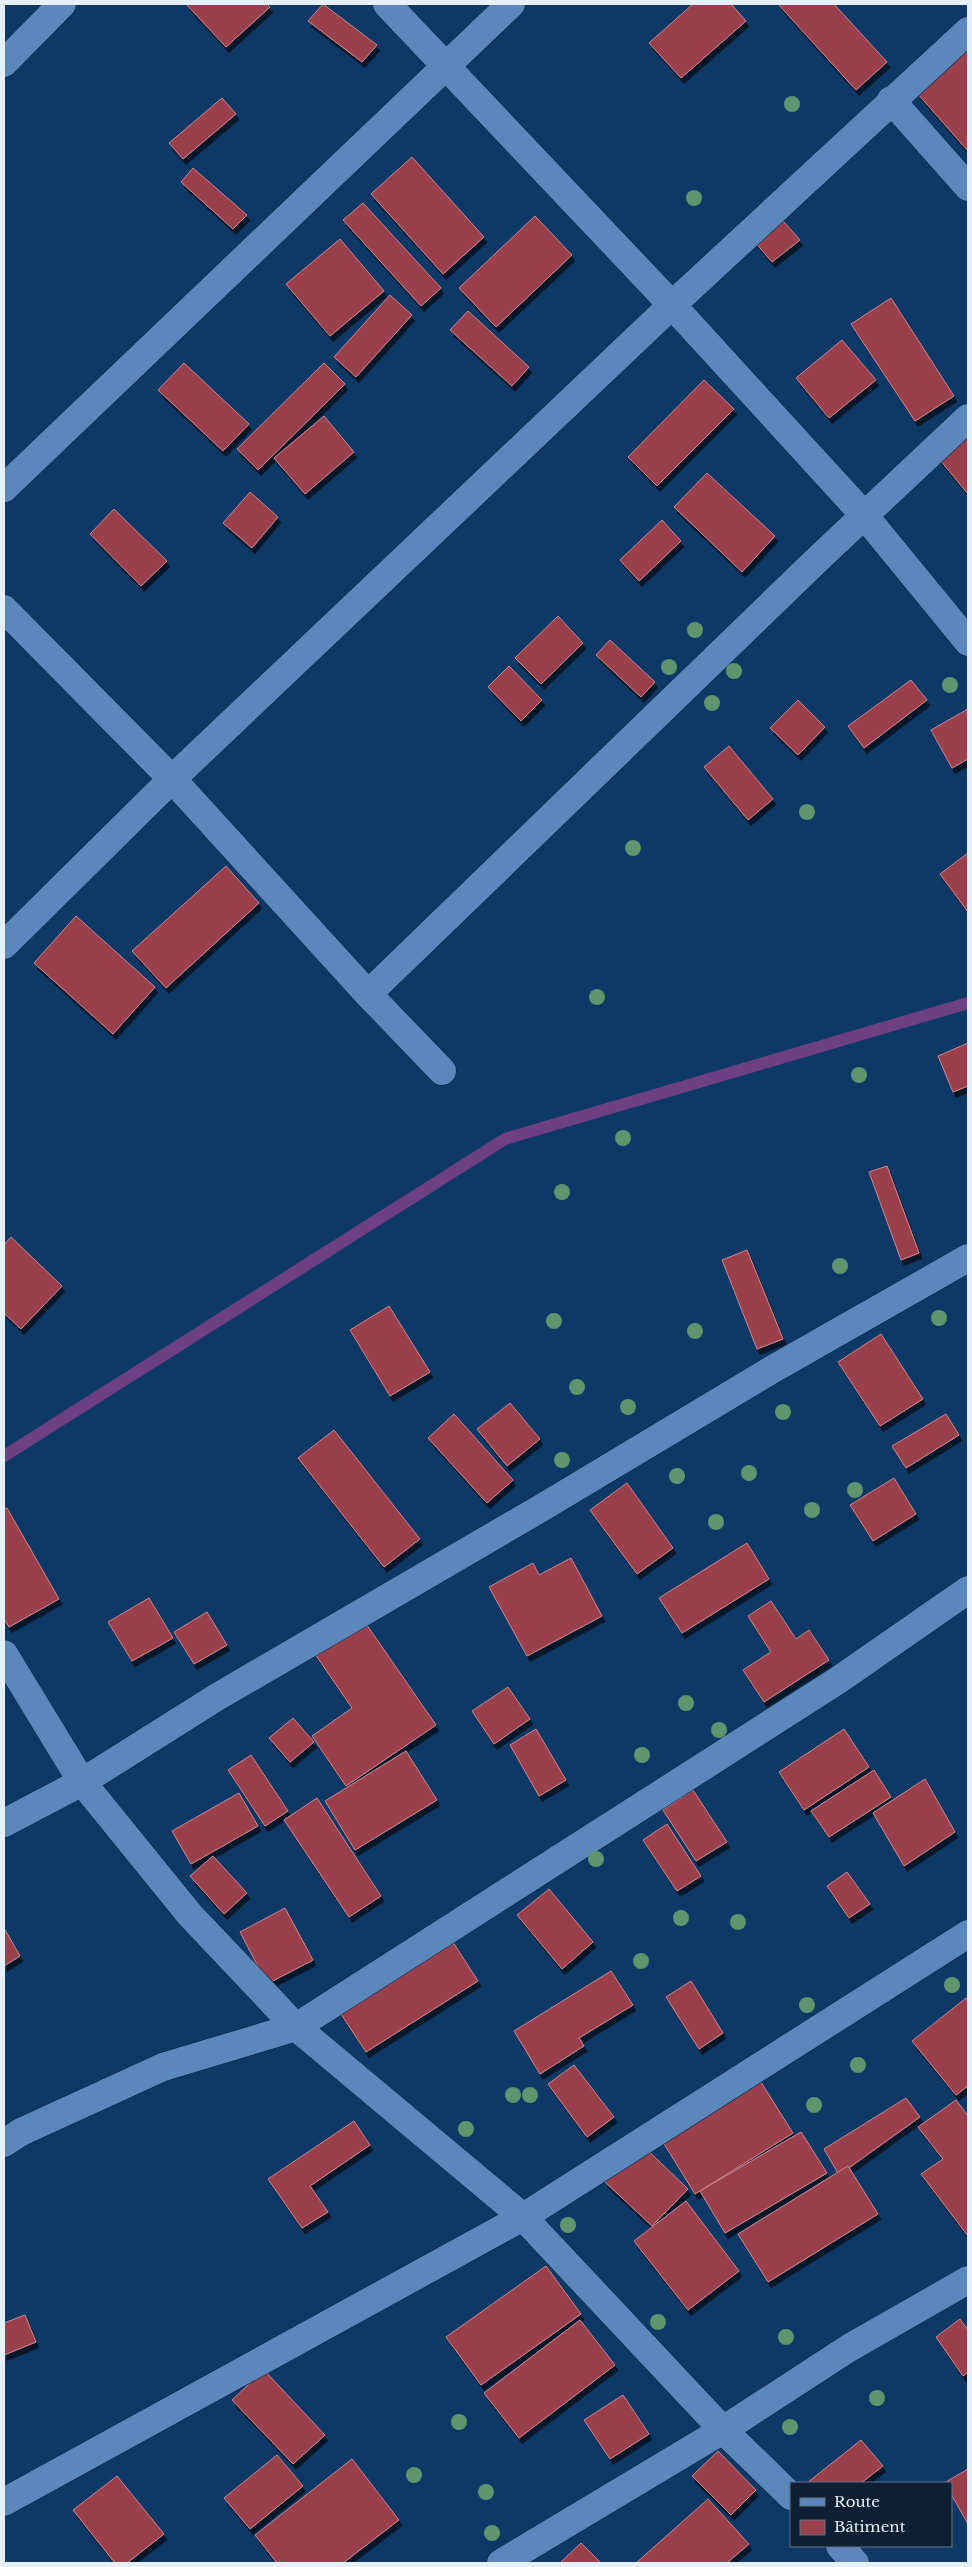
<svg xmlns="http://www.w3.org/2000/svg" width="972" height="2567" font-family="'Libre Baskerville',serif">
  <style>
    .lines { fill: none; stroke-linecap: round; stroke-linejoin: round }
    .stream { stroke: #6d3f84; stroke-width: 12 }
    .building { fill: #9a414e; stroke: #d1868d; filter: url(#shadow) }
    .minor-casing { stroke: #011f41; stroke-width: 29 }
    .minor { stroke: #5c87ba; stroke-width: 28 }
    .tree { fill: #5f946f }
  </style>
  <defs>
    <filter id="shadow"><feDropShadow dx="3" dy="5.5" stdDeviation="0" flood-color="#0009"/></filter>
  </defs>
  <rect width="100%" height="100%" fill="#0e3967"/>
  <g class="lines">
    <path class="stream" d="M4,1456L505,1139L968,1003"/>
  </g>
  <g class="building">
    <path d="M186,4H267L270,7L226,47Z"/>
    <path d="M323,4L377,45L362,62L308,21Z"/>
    <path d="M693,4H731L746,21L681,78L649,43Z"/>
    <path d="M778,4H834L887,62L856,90Z"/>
    <path d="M968,48V151L917,93Z"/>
    <path d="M222,98L236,114L183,159L169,143Z"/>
    <path d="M412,157L484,237L443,274L371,194Z"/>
    <path d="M193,168L247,215L233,229L181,182Z"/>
    <path d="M363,203L441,288L421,306L343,220Z"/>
    <path d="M775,212L800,240L772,262L748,234Z"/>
    <path d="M535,216L572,255L496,327L459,288Z"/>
    <path d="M340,239L384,291L330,336L286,284Z"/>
    <path d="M390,295L412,315L356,377L334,357Z"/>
    <path d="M891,298L954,396L915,421L851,324Z"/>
    <path d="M468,311L529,367L512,386L450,330Z"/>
    <path d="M842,340L876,380L829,418L796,378Z"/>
    <path d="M184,363L249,424L223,451L158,390Z"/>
    <path d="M324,363L345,384L258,470L237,449Z"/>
    <path d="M704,380L734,409L657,486L628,457Z"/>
    <path d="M324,416L354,452L305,494L274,458Z"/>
    <path d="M968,429V494L936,455Z"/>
    <path d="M707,473L775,536L742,572L674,507Z"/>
    <path d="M250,492L278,517L252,548L223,523Z"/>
    <path d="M114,509L167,561L141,586L90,534Z"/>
    <path d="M662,520L681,541L639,581L620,560Z"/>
    <path d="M558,616L583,643L541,684L515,658Z"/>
    <path d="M610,640L655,682L641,697L596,655Z"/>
    <path d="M509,666L542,700L521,721L488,687Z"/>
    <path d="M911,680L927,700L864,748L848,726Z"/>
    <path d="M798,700L825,727L798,755L770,728Z"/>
    <path d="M968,709V759L952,768L931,730Z"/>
    <path d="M729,746L773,799L748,820L704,767Z"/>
    <path d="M968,853V912L940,874Z"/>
    <path d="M226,866L259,903L166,988L132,951Z"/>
    <path d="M76,916L155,987L113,1034L34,963Z"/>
    <path d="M968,1043V1086L953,1092L938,1056Z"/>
    <path d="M887,1166L919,1253L901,1260L869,1172Z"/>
    <path d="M11,1237L62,1286L21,1329L4,1313V1245Z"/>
    <path d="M747,1250L783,1339L757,1349L722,1260Z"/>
    <path d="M389,1306L430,1372L390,1396L350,1330Z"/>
    <path d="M881,1334L923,1399L880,1426L838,1362Z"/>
    <path d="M510,1403L540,1439L507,1466L477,1429Z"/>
    <path d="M454,1414L513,1480L487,1503L428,1438Z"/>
    <path d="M946,1414L959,1435L906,1468L892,1446Z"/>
    <path d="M334,1430L420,1539L384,1567L298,1458Z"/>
    <path d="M894,1478L916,1514L873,1541L850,1505Z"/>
    <path d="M627,1483L673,1548L637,1574L590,1510Z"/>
    <path d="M7,1508L59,1599L9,1627L4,1619V1509Z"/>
    <path d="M747,1543L769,1579L682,1633L659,1598Z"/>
    <path d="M571,1558L602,1616L527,1656L489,1587L533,1563L539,1575Z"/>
    <path d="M149,1598L173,1638L132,1661L108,1622Z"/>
    <path d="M771,1601L796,1639L809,1630L829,1660L764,1702L743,1670L771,1652L748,1616Z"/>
    <path d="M207,1612L227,1645L194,1664L174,1632Z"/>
    <path d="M362,1618L436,1725L346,1786L312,1736L352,1708L313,1651Z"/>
    <path d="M508,1687L530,1719L494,1744L472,1711Z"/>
    <path d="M293,1718L314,1742L290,1762L269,1738Z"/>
    <path d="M536,1729L566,1780L539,1796L510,1745Z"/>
    <path d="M844,1729L869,1767L804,1810L779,1772Z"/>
    <path d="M406,1751L437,1800L355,1850L325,1801Z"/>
    <path d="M251,1755L288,1811L265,1826L228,1770Z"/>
    <path d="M874,1770L891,1797L829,1837L811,1811Z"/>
    <path d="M925,1779L955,1832L904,1866L873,1813Z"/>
    <path d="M693,1790L727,1842L696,1861L663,1810Z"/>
    <path d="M239,1793L258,1826L191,1864L172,1831Z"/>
    <path d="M317,1798L381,1896L349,1917L284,1820Z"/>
    <path d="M667,1824L701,1876L677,1891L643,1840Z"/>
    <path d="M213,1856L247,1893L224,1914L190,1876Z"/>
    <path d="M847,1872L870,1904L849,1918L827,1886Z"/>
    <path d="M549,1889L593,1942L562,1969L517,1915Z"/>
    <path d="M285,1908L313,1960L267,1984L240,1932Z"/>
    <path d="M4,1928L20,1956L4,1966Z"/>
    <path d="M449,1936L478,1981L366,2052L337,2008Z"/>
    <path d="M611,1971L633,2005L579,2038L584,2046L540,2074L514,2031Z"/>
    <path d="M691,1981L723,2033L699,2049L666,1997Z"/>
    <path d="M966,1998L968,2001V2086L956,2095L912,2041Z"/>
    <path d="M574,2065L614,2117L587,2137L548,2084Z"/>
    <path d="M759,2079L793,2133L695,2194L661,2139Z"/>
    <path d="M906,2098L920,2117L839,2175L824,2149Z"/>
    <path d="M956,2100L968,2116V2236L921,2174L943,2159L918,2127Z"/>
    <path d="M354,2121L370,2145L310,2186L328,2212L302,2228L268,2179Z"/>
    <path d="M801,2132L827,2173L725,2233L700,2191Z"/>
    <path d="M640,2143L688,2189L652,2226L604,2181Z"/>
    <path d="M848,2166L878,2214L768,2282L738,2234Z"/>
    <path d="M686,2201L739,2271L688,2310L634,2241Z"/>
    <path d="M546,2266L581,2314L481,2385L446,2337Z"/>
    <path d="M25,2315L36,2342L4,2355V2323Z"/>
    <path d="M960,2319L968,2330V2372L963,2376L936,2337Z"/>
    <path d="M580,2320L615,2365L519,2438L484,2393Z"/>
    <path d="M264,2370L325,2435L293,2464L232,2400Z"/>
    <path d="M623,2395L649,2434L610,2459L584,2420Z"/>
    <path d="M861,2440L883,2466L861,2483H807Z"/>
    <path d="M718,2451L756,2490L731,2515L692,2476Z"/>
    <path d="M277,2455L303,2486L250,2529L224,2498Z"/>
    <path d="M352,2459L399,2520L343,2563H277L255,2535Z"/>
    <path d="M968,2469V2524L951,2494V2483H944Z"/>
    <path d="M117,2476L164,2534L127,2563H115L73,2510Z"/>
    <path d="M708,2499L749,2544L727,2563H636Z"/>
    <path d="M581,2543L601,2563H560Z"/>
  </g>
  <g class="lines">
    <g class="minor-casing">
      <g id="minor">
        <path d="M387,4L672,305L864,515L968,642"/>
        <path d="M4,63L62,4"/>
        <path d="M891,100L968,187"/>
        <path d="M4,488L511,4"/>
        <path d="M4,609L172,779L368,994L442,1071"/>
        <path d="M4,945L172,779L672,305L968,31"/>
        <path d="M368,994L820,557L968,418"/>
        <path d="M4,1654L82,1782L190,1915L296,2027L523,2217L723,2430L791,2496"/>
        <path d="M4,1823L82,1782L217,1697L543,1507L773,1369L968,1258"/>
        <path d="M4,2143L21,2132L163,2067L296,2027L837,1681L968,1590"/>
        <path d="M4,2502L523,2217L968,1934"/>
        <path d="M840,2546L855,2563"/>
        <path d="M501,2563L723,2430L849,2348L968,2280"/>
      </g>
    </g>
    <use href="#minor" class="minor"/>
  </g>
  <g class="tree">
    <circle cx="792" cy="104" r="8"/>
    <circle cx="694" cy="198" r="8"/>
    <circle cx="695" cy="630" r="8"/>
    <circle cx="669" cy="667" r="8"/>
    <circle cx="734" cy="671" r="8"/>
    <circle cx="950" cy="685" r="8"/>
    <circle cx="712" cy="703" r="8"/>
    <circle cx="807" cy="812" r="8"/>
    <circle cx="633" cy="848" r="8"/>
    <circle cx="597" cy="997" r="8"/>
    <circle cx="859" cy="1075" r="8"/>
    <circle cx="623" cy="1138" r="8"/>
    <circle cx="562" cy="1192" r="8"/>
    <circle cx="840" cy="1266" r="8"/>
    <circle cx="939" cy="1318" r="8"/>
    <circle cx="554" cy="1321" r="8"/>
    <circle cx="695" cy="1331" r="8"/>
    <circle cx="577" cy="1387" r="8"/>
    <circle cx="628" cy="1407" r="8"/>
    <circle cx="783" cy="1412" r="8"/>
    <circle cx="562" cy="1460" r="8"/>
    <circle cx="749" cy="1473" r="8"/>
    <circle cx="677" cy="1476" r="8"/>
    <circle cx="855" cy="1490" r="8"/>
    <circle cx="812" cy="1510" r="8"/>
    <circle cx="716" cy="1522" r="8"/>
    <circle cx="686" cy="1703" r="8"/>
    <circle cx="719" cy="1730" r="8"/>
    <circle cx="642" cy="1755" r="8"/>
    <circle cx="596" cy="1859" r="8"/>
    <circle cx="681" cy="1918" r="8"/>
    <circle cx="738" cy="1922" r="8"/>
    <circle cx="641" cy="1961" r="8"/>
    <circle cx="952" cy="1985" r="8"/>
    <circle cx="807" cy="2005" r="8"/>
    <circle cx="858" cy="2065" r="8"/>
    <circle cx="513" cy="2095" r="8"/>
    <circle cx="530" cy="2095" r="8"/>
    <circle cx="814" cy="2105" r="8"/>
    <circle cx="466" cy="2129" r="8"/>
    <circle cx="568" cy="2225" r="8"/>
    <circle cx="658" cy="2322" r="8"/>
    <circle cx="786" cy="2337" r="8"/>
    <circle cx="877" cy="2398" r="8"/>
    <circle cx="459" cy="2422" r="8"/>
    <circle cx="790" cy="2427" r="8"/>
    <circle cx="414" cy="2475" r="8"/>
    <circle cx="486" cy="2492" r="8"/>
    <circle cx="492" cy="2533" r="8"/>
  </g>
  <rect width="972" height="2567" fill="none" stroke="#e6f0fb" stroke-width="10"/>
  <rect x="790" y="2482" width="162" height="65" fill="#0f2035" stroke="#657384"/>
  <rect x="800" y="2498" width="25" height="8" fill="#5c87ba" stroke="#657384"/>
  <text x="834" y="2507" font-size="15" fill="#e6f0fb">Route</text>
  <rect x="800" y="2520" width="25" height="15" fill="#9a414e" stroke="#657384"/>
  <text x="834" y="2532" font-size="15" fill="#e6f0fb">Bâtiment</text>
</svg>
